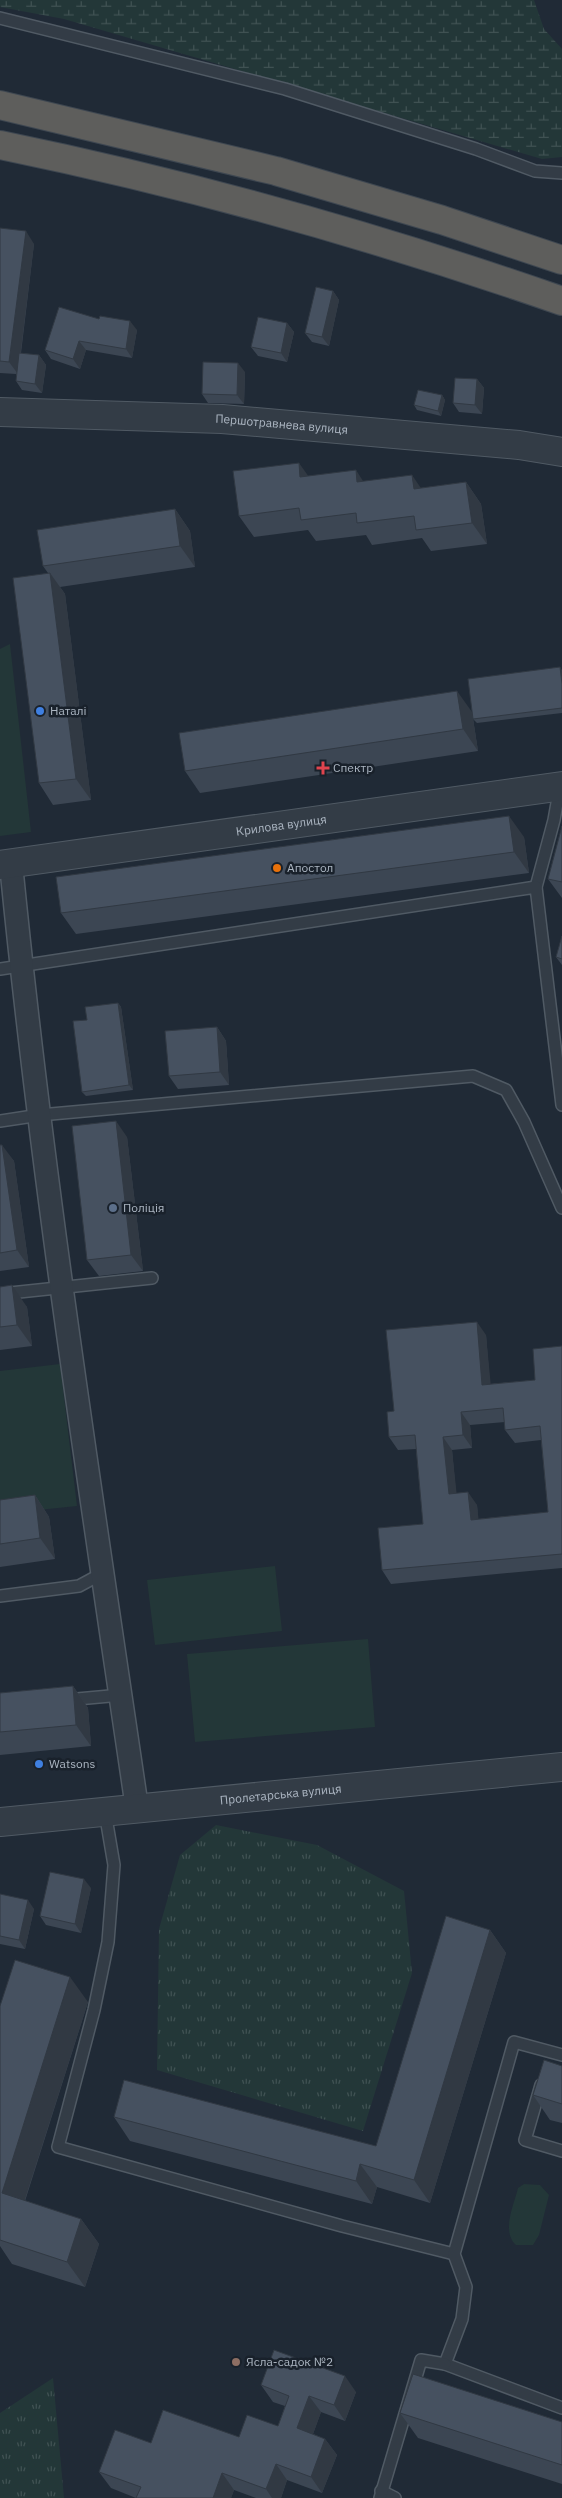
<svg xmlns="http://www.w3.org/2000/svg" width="562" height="2498" font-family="'IBM Plex Sans',sans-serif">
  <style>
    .grass { fill: url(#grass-tufts) }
    .wetland { fill: url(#wetland-marsh) }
    .park { fill: #233738 }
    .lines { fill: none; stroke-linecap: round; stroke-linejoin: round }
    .service-casing { stroke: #505a64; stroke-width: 14 }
    .minor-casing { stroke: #505a64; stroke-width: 25 }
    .tertiary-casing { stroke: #505a64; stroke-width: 30 }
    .trunk-casing { stroke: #3e4751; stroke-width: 30 }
    .service { stroke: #333c46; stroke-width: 11 }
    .minor { stroke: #333c46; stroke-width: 22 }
    .tertiary { stroke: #333c46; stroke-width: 28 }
    .trunk { stroke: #5e5e5c; stroke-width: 28 }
    .wall { fill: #3c4653; fill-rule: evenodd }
    .shaded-wall { fill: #313943 }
    .building { fill: #465160; stroke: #313943; fill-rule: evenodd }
    .shop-dot { fill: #3f7fe0; stroke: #19212b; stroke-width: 2 }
    .health-dot { fill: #e0444e; stroke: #19212b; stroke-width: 2 }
    .food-dot { fill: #e8710a; stroke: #19212b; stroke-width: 2 }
    .service-dot { fill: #5c6f8a; stroke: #19212b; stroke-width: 2 }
    .education-dot { fill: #8d6e63; stroke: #19212b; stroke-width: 2 }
    .labels { text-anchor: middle; stroke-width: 5; stroke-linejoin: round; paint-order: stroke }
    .street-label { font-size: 12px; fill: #adb7c3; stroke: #19212b }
    .poi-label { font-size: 12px; fill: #adb7c3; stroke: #19212b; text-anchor: start }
  </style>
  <defs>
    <pattern id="grass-tufts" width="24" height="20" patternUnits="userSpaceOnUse" patternTransform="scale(1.25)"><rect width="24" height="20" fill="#233738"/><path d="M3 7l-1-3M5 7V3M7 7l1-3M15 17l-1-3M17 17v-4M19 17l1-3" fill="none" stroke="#405253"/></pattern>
    <pattern id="wetland-marsh" width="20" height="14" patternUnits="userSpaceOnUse" patternTransform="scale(1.25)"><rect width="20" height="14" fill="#233738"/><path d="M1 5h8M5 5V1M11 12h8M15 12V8" fill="none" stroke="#405253"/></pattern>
  </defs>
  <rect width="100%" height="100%" fill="#202a36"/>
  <g class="grass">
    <path d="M216,1825L317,1845L404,1891L412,1973L363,2131L157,2070L159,1929L180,1855Z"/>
    <path d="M53,2378L64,2498H0V2413Z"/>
  </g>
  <path class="wetland" d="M0,0H534L544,29L562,49V157L542,159L64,19L0,7Z"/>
  <g class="park">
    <path d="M10,644L31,832L0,836V649Z"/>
    <path d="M60,1364L77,1506L0,1514V1371Z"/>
    <path d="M275,1566L282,1631L155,1645L147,1580Z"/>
    <path d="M368,1639L375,1727L195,1742L187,1654Z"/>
    <path d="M524,2184L540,2185L549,2195L539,2235L533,2245H516C501,2231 514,2205 518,2188Z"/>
  </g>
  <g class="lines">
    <g class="service-casing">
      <g id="service">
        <path d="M0,18L285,89L476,149L535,171L562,173"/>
        <path d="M536,887L554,820L560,786"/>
        <path d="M0,969L536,887L562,1105"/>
        <path d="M0,1121L40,1115L473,1076L506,1090L524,1122L562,1208"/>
        <path d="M0,1294L152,1278"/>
        <path d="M0,1596L79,1586L103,1573"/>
        <path d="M66,1700L121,1695"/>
        <path d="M105,1812L114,1865L108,1942L94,2010L58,2147L342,2226L454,2254"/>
        <path d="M562,2055L514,2042L454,2254L466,2287L462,2319L445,2364L562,2408"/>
        <path d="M541,2085L525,2140L562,2151"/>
        <path d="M381,2491L395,2498"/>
        <path d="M380,2498L421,2360L445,2364"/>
      </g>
    </g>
    <g class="minor-casing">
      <path id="minor" d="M11,864C42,1180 91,1494 137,1808"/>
    </g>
    <g class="tertiary-casing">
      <g id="tertiary">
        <path id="s1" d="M0,412L222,419L519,445L562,452"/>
        <path id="s2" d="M0,865L562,786"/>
        <path id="s3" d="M0,1822L562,1767"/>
      </g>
    </g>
    <g class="trunk-casing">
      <g id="trunk">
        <path d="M0,105L276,171L442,220L562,260"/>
        <path d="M0,145C190,184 378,237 562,301"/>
      </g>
    </g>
    <use href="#service" class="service"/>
    <use href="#minor" class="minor"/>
    <use href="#tertiary" class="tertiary"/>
    <use href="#trunk" class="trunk"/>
  </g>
  <g class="wall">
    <path d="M0,228L34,244L21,353L39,355L46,365L42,393L22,390L16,381V374L0,373Z"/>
    <path d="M333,291L339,300L329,346L312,342L305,333Z"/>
    <path d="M99,319L137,330L132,358L86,350L80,369L51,359L45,350Z"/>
    <path d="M287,323L294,332L287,362L258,356L251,347Z"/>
    <path d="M245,372L244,404L208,403L202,394Z"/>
    <path d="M477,379L484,388L482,414L459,412L453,403Z"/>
    <path d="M442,395L445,400L441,416L417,410L414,405Z"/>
    <path d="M308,476L363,481L421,488L466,482L481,504L487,544L431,551L422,538L372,545L366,535L316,541L308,530L254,537L239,516Z"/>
    <path d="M175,509L190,531L195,567L60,587L65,594L91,800L53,805L39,783L48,573L43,566Z"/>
    <path d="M562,670V713L477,723L473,719Z"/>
    <path d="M472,712L478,751L200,793L185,771Z"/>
    <path d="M562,826V898L548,879Z"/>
    <path d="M524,837L529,873L76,934L61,913Z"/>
    <path d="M562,936V965L556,957Z"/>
    <path d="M118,1003L121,1007L133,1090L86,1096L82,1092L87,1020Z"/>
    <path d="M217,1027L226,1041L229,1085L178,1089L169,1076Z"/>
    <path d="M127,1137L143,1271L99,1276L87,1260Z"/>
    <path d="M0,1145L14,1161L29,1267L0,1271Z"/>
    <path d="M0,1287L27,1307L32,1346L0,1350Z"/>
    <path d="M486,1335L490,1384L535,1380L562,1346V1568L391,1584L382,1570L423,1524L416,1449L398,1450L389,1437L394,1411ZM505,1422V1430L515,1443L541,1440L548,1512L478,1519L477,1505L456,1493L452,1450L472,1448L470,1425Z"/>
    <path d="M35,1495L49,1517L55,1559L0,1567V1500Z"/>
    <path d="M73,1686L88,1708L91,1746L0,1755V1693Z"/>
    <path d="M91,1888L81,1933L46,1925L40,1916Z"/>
    <path d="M0,1894L34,1909L25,1949L0,1944Z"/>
    <path d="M490,1930L506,1953L430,2203L377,2187L372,2204L130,2141L114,2117L376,2146Z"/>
    <path d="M88,2002L25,2201L81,2219L99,2244L85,2287L12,2264L0,2246V2006Z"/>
    <path d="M562,2066V2123L550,2120L533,2095Z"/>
    <path d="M261,2385L356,2392L345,2421L321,2412L313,2434L325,2439L337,2455L322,2493L287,2480L281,2498H256L234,2490L231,2498H136L111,2488L99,2472L151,2443L239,2437L278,2426L285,2406L273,2402Z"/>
    <path d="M400,2413L562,2422V2484L418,2438Z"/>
  </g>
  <g class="shaded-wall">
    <path d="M26,231L34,244L18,374L9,362Z"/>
    <path d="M333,291L339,300L329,346L322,337Z"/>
    <path d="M130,321L137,330L132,358L126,349Z"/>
    <path d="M287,323L294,332L287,362L281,353Z"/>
    <path d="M79,341L86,350L80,369L73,359Z"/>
    <path d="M39,355L46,365L42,393L35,384Z"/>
    <path d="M238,363L245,372L244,404L237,395Z"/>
    <path d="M477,379L484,388L482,414L475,405Z"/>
    <path d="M442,395L445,400L441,416L438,411Z"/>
    <path d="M299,463L314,484L300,477Z"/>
    <path d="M356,470L370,492L357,482Z"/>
    <path d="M412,475L427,497L414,489Z"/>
    <path d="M466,482L481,504L487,544L472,523Z"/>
    <path d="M175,509L190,531L195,567L180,546Z"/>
    <path d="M50,573L65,594L91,800L76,779Z"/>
    <path d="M560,667L562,670V684Z"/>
    <path d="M457,691L472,712L478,751L463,729Z"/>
    <path d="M509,816L524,837L529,873L514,852Z"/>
    <path d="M118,1003L121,1007L133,1090L129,1085Z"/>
    <path d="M217,1027L226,1041L229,1085L220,1072Z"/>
    <path d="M116,1121L127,1137L143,1271L131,1255Z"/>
    <path d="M2,1145L14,1161L29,1267L17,1250Z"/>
    <path d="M12,1285L27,1307L32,1346L17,1325Z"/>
    <path d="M477,1322L486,1335L492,1398L482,1385Z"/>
    <path d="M461,1412L470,1425L472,1448L463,1435Z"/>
    <path d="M443,1437L452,1450L458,1507L449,1494Z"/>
    <path d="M468,1492L477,1505L480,1533L471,1520Z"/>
    <path d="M35,1495L49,1517L55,1559L40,1538Z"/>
    <path d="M73,1686L88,1708L91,1746L76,1725Z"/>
    <path d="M84,1879L91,1888L81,1933L75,1924Z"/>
    <path d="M28,1900L34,1909L25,1949L19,1940Z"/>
    <path d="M490,1930L506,1953L430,2203L414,2180Z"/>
    <path d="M70,1977L88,2002L19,2218L2,2193Z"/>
    <path d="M360,2164L377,2187L372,2204L356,2181Z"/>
    <path d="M81,2219L99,2244L85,2287L67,2262Z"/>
    <path d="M345,2376L356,2392L345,2421L334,2405Z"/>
    <path d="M309,2396L321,2412L309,2445L297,2428Z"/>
    <path d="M325,2439L337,2455L322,2493L311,2477Z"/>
    <path d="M276,2464L287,2480L281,2498H272L266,2489Z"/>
    <path d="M222,2473L234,2490L231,2498H213Z"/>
  </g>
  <g class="building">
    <path d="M0,228L26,231L9,362L0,361Z"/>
    <path d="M316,287L333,291L322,337L305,333Z"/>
    <path d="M59,307L99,319L100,316L130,321L126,349L79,341L73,359L45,350Z"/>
    <path d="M258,317L287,323L281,353L251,347Z"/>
    <path d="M19,353L39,355L35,384L16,381Z"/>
    <path d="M203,362L238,363L237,395L202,394Z"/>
    <path d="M455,378L477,379L475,405L453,403Z"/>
    <path d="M418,390L442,395L438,411L414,405Z"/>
    <path d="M299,463L300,477L356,470L357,482L412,475L414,489L466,482L472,523L416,530L414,516L357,523L356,513L301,520L299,508L239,516L233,471Z"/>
    <path d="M175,509L180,546L43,566L37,530Z"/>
    <path d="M50,573L76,779L39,783L13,578Z"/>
    <path d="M560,667L562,684V708L473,719L468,679Z"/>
    <path d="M457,691L463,729L185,771L179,733Z"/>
    <path d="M509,816L514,852L61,913L56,877Z"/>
    <path d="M562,826V882L548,879Z"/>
    <path d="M562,936V959L556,957Z"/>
    <path d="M118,1003L129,1085L82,1092L73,1021L87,1020L85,1007Z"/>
    <path d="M217,1027L220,1072L169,1076L165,1031Z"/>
    <path d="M116,1121L131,1255L87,1260L72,1126Z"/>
    <path d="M0,1145H2L17,1250L0,1253Z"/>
    <path d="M12,1285L17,1325L0,1327V1287Z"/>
    <path d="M477,1322L482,1385L535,1380L533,1349L562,1346V1554L382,1570L378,1528L423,1524L415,1435L389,1437L387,1412L394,1411L386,1330ZM503,1408L505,1430L540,1426L548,1512L471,1520L468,1492L449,1494L443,1437L463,1435L461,1412Z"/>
    <path d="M35,1495L40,1538L0,1544V1500Z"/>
    <path d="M73,1686L76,1725L0,1732V1693Z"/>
    <path d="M50,1872L84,1879L75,1924L40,1916Z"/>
    <path d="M0,1894L28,1900L19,1940L0,1936Z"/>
    <path d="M446,1916L490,1930L414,2180L360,2164L356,2181L114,2117L124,2080L376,2146Z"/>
    <path d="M15,1960L70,1977L2,2193L81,2219L67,2262L0,2240V2006Z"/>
    <path d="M544,2060L562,2066V2104L533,2095Z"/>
    <path d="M274,2350L345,2376L334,2405L309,2396L297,2428L325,2439L311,2477L276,2464L266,2489L222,2473L213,2498H136L141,2487L99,2472L115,2430L151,2443L163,2410L239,2437L247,2415L278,2426L289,2396L261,2385Z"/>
    <path d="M413,2374L562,2422V2465L400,2413Z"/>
  </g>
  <g class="shop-dot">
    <circle cx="40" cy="711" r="5"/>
    <circle cx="39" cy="1764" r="5"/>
  </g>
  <path class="health-dot" d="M320.5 760.5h5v5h5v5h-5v5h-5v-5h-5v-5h5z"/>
  <circle class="food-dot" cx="277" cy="868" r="5"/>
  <circle class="service-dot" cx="113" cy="1208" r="5"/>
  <circle class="education-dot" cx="236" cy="2362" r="5"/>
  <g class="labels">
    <g class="street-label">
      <text dy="4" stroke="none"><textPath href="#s1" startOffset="282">Першотравнева вулиця</textPath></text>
      <text dy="4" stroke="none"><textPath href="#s2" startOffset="284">Крилова вулиця</textPath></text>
      <text dy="4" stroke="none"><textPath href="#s3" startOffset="282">Пролетарська вулиця</textPath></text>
    </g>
    <g class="poi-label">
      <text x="50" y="715">Наталі</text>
      <text x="333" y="772">Спектр</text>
      <text x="287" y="872">Апостол</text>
      <text x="123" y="1212">Поліція</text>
      <text x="49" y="1768">Watsons</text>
      <text x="246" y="2366">Ясла-садок №2</text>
    </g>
  </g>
</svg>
